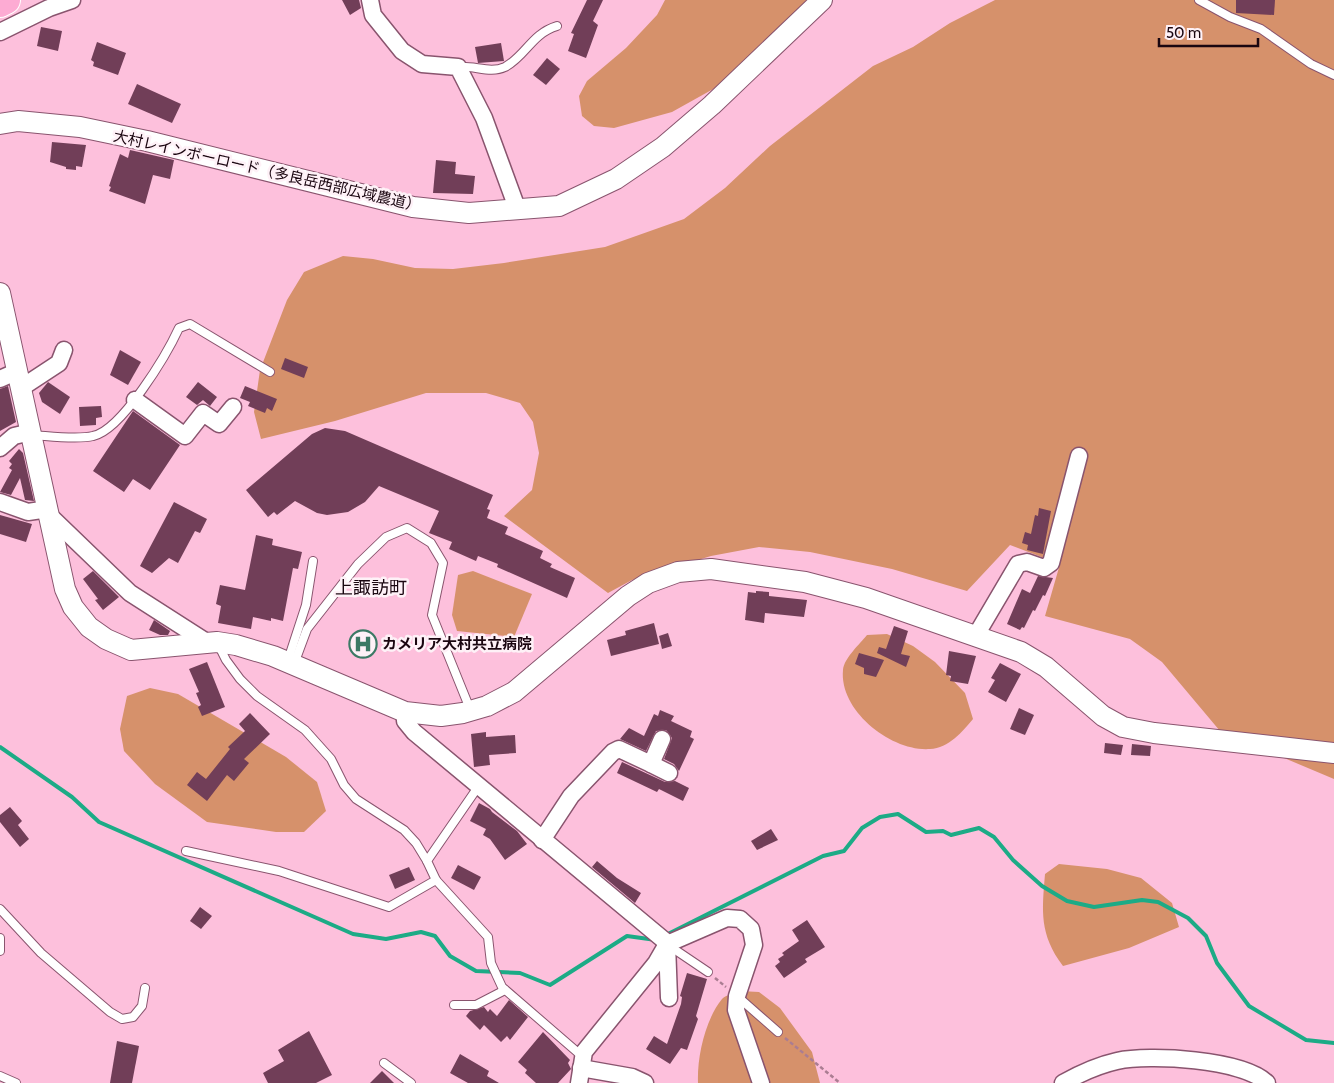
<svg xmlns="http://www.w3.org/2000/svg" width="1334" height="1083" font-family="Cabin,'Noto Sans JP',sans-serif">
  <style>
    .green { fill: #d6916b }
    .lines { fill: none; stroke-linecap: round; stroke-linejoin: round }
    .stream { stroke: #1cab86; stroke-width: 4 }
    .building { fill: #713e58 }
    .service-casing { stroke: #89546e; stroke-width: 10 }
    .minor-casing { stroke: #89546e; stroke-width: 19 }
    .tertiary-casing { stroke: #89546e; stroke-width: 22 }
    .motorway-casing { stroke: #fff; stroke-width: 30 }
    .path { stroke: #ab7d92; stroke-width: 2.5; stroke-dasharray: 4 2.5; stroke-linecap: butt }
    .service { stroke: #fff; stroke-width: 8 }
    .minor { stroke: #fff; stroke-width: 16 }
    .tertiary { stroke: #fff; stroke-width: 20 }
    .motorway { stroke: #fdabd3; stroke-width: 28 }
    .labels { text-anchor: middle; stroke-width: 5; stroke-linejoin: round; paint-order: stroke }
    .street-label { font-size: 15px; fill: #1a0610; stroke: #fef1f7 }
    .poi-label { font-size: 15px; font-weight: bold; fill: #1a0610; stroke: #fef1f7; text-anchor: start }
    .quarter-label { font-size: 18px; fill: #1a0610; stroke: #fef1f7 }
  </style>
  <rect width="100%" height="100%" fill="#fdc0dc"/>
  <g class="green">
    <path d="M665,0H823L724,83L672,112L614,128L594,126L582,116L579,96L587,81L626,48L657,15Z"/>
    <path d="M995,0H1334V779L1220,731L1162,662L1130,639L1045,616L1060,564L1010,545L967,591L892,569L810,552L759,547L711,556L632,580L608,593L504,516L532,490L539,453L533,422L520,403L486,393H426L335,421L261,439L254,412L260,370L287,300L304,272L343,256L373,259L415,268L453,269L504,263L605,247L684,219L725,188L770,146L873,66L913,47L950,23Z"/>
    <path d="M473,571L532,594L514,637L457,631L452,615L458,575Z"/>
    <path d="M887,634L913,646L935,662L965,693L973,719C962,732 949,748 930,749C892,752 839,711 843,670C844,658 860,644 867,635Z"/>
    <path d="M150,688L178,694L286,757L317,782L326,811L304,832H276L207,822L155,784L124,751L120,729L127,696Z"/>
    <path d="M1059,864L1107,869L1141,878L1172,903L1179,927L1129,948L1063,966C1039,934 1042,911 1045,874Z"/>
    <path d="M740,991L759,992L780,1008L812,1052L820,1083H698C697,1057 705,1020 722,999C726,995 735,993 740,991Z"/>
  </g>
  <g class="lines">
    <g class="stream">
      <path d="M0,747L72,797L99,822L353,934L386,939L421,932L435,936L450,956L476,971L520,973L550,985L627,936L656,940"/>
      <path d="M664,936L823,856L844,851L862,828L880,817L898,814L926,832L943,831L951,835L979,828L994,837L1013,860L1042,886L1067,901L1094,907L1142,900L1158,902L1188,918L1206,936L1217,963L1249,1006L1306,1040L1334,1043"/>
    </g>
  </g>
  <g class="building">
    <path d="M342,0H359L361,8L350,15Z"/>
    <path d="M587,0H603L593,21L598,25L586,58L568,51L574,34L571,33Z"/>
    <path d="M1236,0H1275L1274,15L1236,13Z"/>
    <path d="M41,27L62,31L58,51L37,46Z"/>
    <path d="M97,42L126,53L118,75L93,66L94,62L91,60Z"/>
    <path d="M501,43L504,61L478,63L475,47Z"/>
    <path d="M547,58L560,69L546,85L533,75Z"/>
    <path d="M137,84L181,104L172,123L128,104Z"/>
    <path d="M52,142L86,145L82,167L76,166V170L66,169V167L50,162Z"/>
    <path d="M130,150L174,160L170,179L153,175L145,204L109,191L111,187L109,186L120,154L128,158Z"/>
    <path d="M436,160L456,162L455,174L475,176L473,194L433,193Z"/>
    <path d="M120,350L141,362L128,385L110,375Z"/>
    <path d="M285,358L308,367L304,378L281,369Z"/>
    <path d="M48,382L70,397L60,414L42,402L39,393Z"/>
    <path d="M198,382L217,397L210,406L203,400L197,405L186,397Z"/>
    <path d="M8,386L16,422L0,431V389Z"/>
    <path d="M245,386L277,399L272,411L267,408L265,413L248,406L250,402L240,398Z"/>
    <path d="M101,406L102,417L96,418V425L80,426L79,407Z"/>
    <path d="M133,411L180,445L150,490L133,479L124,492L93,471Z"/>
    <path d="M325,428L345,431L493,495L487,509L490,510L487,518L508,527L505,534L543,551L540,558L552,564L550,567L575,578L567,598L497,567L498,564L478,556L476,561L449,549L452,542L429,533L439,511L379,486L365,502L348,512L327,515L317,513L295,501L277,515L274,512L268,517L246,490L312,434Z"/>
    <path d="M19,449L23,453L34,501L25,500L20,478L11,495L0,492L12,470L9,468L12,464L9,461Z"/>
    <path d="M174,502L207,519L200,533L195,531L178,563L169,558L152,573L140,566Z"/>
    <path d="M1039,508L1051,511L1043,554L1027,550L1028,545L1022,543L1025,532L1031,534L1035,515L1038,516Z"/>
    <path d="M0,513V515L32,524L26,542L0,534Z"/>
    <path d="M256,535L273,539L272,545L302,552L298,569L293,568L283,621L271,618V621L253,617L251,629L218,623L221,606L216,604L220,585L245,590Z"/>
    <path d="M93,571L119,597L103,610L95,600L98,599L83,579Z"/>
    <path d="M1038,576L1053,578L1045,596L1043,595L1035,611L1033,610L1024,628L1022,627L1020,630L1007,624L1022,589L1030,593Z"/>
    <path d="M756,591L769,592V596L807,600L804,617L765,613L764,623L745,620L748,592L756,593Z"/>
    <path d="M154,620L170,631L168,635H160L149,630Z"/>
    <path d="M654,623L659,644L611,656L607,640L626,635L625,631Z"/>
    <path d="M894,626L908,631L901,654L910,656L906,667L877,653L879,647L886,649Z"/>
    <path d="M668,633L672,646L662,649L659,636Z"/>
    <path d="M949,651L976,656L968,684L950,681L951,676L946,675Z"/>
    <path d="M859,653L884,660L876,677L864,674V668L855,664Z"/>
    <path d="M207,662L225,707L202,716L198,707L201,705L196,693L199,692L189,669Z"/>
    <path d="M1000,663L1021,674L1006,702L988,692L995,680L991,678Z"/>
    <path d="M1019,708L1034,715L1025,735L1010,729Z"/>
    <path d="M660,710L674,716L671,721L692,731L690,737L694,739L679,771L674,764L664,759L672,738L666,730L656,731L646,751L620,739L629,728L644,736L654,714L658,716Z"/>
    <path d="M250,713L270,734L244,759L249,763L234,781L227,775L207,801L187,785L197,772L206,779L230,749L228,747L245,731L239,724Z"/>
    <path d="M486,732V737L515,735L516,753L489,755L490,765L474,767L471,734Z"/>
    <path d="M1105,743L1123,745L1121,755L1104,753Z"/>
    <path d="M1132,744L1151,746L1150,756L1131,755Z"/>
    <path d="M622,762L665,782L675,781L689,788L683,801L659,789L657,792L617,773Z"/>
    <path d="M479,803L490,809L492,812L517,831L527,844L505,860L490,839L483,835L486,829L470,821Z"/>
    <path d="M10,807L22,821L18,825L29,839L20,847L0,822V815Z"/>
    <path d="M771,829L778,840L757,850L751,841Z"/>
    <path d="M597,861L617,878L641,893L635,903L592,867Z"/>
    <path d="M458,865L481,877L474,890L451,878Z"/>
    <path d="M409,867L415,880L395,889L389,875Z"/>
    <path d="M200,907L212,916L201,929L190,921Z"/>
    <path d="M807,920L825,947L805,959L807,962L784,978L775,966L780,962L778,959L784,955L782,953L799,941L792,930Z"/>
    <path d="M687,973L707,979L696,1016L698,1019L687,1050L681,1048L670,1064L646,1049L654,1036L667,1044L681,1004L682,997L680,996Z"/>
    <path d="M509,1000L528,1017L510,1040L507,1036L501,1042L484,1025L480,1030L466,1016L470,1011L484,1007L488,1012L490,1009L497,1016Z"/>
    <path d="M309,1031L332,1075L316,1083H268L263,1073L284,1061L278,1050Z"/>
    <path d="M543,1032L570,1060L568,1063L571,1069L558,1083H536L525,1073L527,1070L518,1062Z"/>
    <path d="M117,1041L139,1046L132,1083H110Z"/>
    <path d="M460,1054L489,1071L487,1076L499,1083H468L450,1073Z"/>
    <path d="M382,1071L394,1083H370Z"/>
  </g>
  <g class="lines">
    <g class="service-casing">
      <g id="service">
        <path d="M1199,0L1230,17L1261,29L1311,64L1334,75"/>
        <path d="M458,67C474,65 490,74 505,67C526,56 531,34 557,26"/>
        <path d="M32,435C49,436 77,440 93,436C122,430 167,354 179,328L190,324L270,372"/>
        <path d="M218,644L226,660L240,679L257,696L305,730L331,759L344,785L356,799L404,830L416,843L427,861"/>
        <path d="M288,660L306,605L313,561"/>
        <path d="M294,664L307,629L358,564L386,537L407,528L431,543L443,563L432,615L470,709"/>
        <path d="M186,851L279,871L389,907L436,880L427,861L478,787"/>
        <path d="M436,880L488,937L491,963L502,987L583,1057"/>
        <path d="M0,909L41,953L110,1012L122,1019L133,1017L142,1006L145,988"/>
        <path d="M0,938V951"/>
        <path d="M668,945L708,972"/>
        <path d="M737,996L778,1032"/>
        <path d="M454,1005H476L505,990"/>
        <path d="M384,1063L411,1083"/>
        <path d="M0,1076L16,1083"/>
      </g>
    </g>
    <g class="minor-casing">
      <g id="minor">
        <path d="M370,0L373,15L402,51L422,64L458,67L484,118L517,208"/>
        <path d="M0,32L49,8L72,0"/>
        <path d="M0,379L18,371"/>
        <path d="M21,388L59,363L64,350"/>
        <path d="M135,400L185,436L203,413L219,424L233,407"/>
        <path d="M0,448L14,436L31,432"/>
        <path d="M0,502L28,512L48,509"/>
        <path d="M49,515L130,593L208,643"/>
        <path d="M975,637L1018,564L1027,562L1044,568L1051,563L1079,456"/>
        <path d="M405,712V721L414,732L665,941L667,944L669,998"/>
        <path d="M651,764L669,773"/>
        <path d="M542,840L571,796L613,752L619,749L651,764L662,739"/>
        <path d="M581,1068L632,1077L645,1083"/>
        <path d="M579,1083L584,1052L656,963L667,944L727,918L740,919L751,929L754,945L737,996L736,1010L761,1083"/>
        <path d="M1063,1083C1079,1074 1099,1065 1117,1061C1149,1054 1243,1059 1267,1083"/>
      </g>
    </g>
    <g class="tertiary-casing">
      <g id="tertiary">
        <path d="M0,124L18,121L80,127L147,141L413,207L469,213L559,206L616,179L663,147L712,105L822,0"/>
        <path d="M0,293L65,589L73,607L89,627L106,639L131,650L217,642L236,645L273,656L405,712L441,716L463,713L487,706L514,692L628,596L648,583L678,572L711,569L805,582L866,598L1021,652L1046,667L1103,716L1123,727L1154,733L1334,753"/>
      </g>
    </g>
    <g class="motorway-casing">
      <path id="motorway" d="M0,3L6,0"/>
    </g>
    <g class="path">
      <path d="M715,978L726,987"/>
      <path d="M785,1038L840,1083"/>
    </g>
    <use href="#service" class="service"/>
    <use href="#minor" class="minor"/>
    <use href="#tertiary" class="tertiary"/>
    <use href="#motorway" class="motorway"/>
  </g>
  <defs>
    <g id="hospital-ring" transform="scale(1.4375)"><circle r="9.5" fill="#fef1f7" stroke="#3c7965" stroke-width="1.5"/><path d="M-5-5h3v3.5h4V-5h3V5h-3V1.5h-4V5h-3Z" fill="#3c7965"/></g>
  </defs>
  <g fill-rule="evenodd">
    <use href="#hospital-ring" x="363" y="644"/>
  </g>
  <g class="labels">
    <g class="street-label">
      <text transform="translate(267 171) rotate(13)" y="5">大村レインボーロード（多良岳西部広域農道）</text>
    </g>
    <g class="poi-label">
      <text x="382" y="649">カメリア大村共立病院</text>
    </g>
    <g class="quarter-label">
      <text x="371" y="594">上諏訪町</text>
    </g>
  </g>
  <path d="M1159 38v8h99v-8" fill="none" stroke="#1a0610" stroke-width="2.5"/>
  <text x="1166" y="38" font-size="15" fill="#1a0610" stroke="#fef1f7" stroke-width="4" paint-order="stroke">50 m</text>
</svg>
